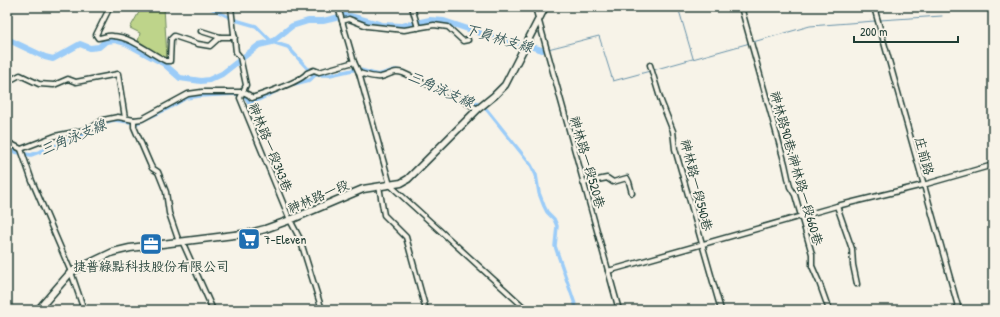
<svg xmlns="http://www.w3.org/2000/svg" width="1000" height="317" font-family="'Patrick Hand','LXGW WenKai TC',sans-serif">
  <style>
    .green { fill: #bed48a; stroke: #6e885f }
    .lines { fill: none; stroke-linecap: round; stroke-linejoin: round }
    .stream { stroke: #6993aa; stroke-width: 1 }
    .canal { stroke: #9bccf8; stroke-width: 3.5 }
    .river { stroke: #9bccf8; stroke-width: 6 }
    .street-casing { stroke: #1f3d34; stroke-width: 7 }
    .secondary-casing { stroke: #1f3d34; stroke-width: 9 }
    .street { stroke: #f7f3e8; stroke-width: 4 }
    .secondary { stroke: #f7f3e8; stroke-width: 6 }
    .labels { text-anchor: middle; stroke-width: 4; stroke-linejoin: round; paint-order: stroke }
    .street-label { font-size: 13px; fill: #1f3d34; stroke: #f7f3e8 }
    .poi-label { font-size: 13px; fill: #1f3d34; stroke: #f7f3e8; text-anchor: start }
    .water-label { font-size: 14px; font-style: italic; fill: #385a5b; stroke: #f7f3e8 }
  </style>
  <rect width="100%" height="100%" fill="#f7f3e8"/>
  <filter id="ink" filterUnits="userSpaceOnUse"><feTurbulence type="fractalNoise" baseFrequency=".025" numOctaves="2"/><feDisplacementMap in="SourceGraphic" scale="8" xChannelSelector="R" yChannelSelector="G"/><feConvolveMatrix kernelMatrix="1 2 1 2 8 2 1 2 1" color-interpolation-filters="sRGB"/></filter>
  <g filter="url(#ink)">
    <path class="green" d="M142,7H164L167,58L158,55L138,42L140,33L130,28Z"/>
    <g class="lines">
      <g class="stream">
        <path d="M678,7L693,58"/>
        <path d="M880,20L942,16"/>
        <path d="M753,42L810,26L875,21"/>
        <path d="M548,49L599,36L613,81L650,71"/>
        <path d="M653,70L750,43"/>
      </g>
      <g class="canal">
        <path d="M209,7L235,20L256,26L272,42L288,47L307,68L313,73"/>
        <path d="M341,7L344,16"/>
        <path d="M428,82L475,102L487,110L531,165L536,175L539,193L544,206L547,212L554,219L557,226L555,246L577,310"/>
        <path d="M294,84L310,80L315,75H330L357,69L378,75L395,70L402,71"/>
        <path d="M7,146L15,152L31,155L84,135L102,123L114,120L137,123L167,109L186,98L200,96L236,94L245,96L250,104L281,89"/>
      </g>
      <path class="river" d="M7,39L45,57L53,59L80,44L90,48L99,47L106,41L115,40L126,43L163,63L180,78L201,81L209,80L222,74L259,45L272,42L292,26L308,21H323L344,16H350L382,25L402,26L430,20L444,21L483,34L520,43L542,50"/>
      <g class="street-casing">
        <g id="street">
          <path d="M110,7L96,35L98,38C103,38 107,35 113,36C132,37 149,53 166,61H170L171,39L174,36L198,44L210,46L220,37H235"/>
          <path d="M231,7L236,52L240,57L246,85L240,98L290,220L300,239L322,310"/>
          <path d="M338,7L354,62L359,73L390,185L527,310"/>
          <path d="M412,7L418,28"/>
          <path d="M535,7L619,310"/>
          <path d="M741,7L785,164L790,187L795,195L812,254V266L819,282L829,310"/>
          <path d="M874,7L959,310"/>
          <path d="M342,21L349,19L367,26L404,30L434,25L448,27L463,41L468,40"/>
          <path d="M201,31L220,37"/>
          <path d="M650,65L661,101L673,131L675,149L721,310"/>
          <path d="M359,73C366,75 374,78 381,77C391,75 392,70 403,73L457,98L478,109"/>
          <path d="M7,82L20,75L39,84L54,85L68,79L76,82L118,74L125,118"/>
          <path d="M134,120V127L150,164L152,168L158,172L166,192L169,213L179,242"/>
          <path d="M7,142L21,149L32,181L71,272L84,310"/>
          <path d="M21,149L55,136L90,129L103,120L118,117L134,120L142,119L188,94L202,92H243L249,95L252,98C263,94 301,82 307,73L314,70L319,72L354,62"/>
          <path d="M583,183L607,178L613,182L627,178L629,182L632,193"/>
          <path d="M379,186L384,215L406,237L426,310"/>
          <path d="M837,206L852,249L853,265L857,284"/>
          <path d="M182,241L213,310"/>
          <path d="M608,271L837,206L923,185L993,165"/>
        </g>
      </g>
      <g class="secondary-casing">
        <path id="secondary" d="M38,310L71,272L113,252L130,248L250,233L265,229L290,220L363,189L401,183L408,179L478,109L494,96L505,85L545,7"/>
      </g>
      <use href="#street" class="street"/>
      <use href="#secondary" class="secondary"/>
    </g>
  </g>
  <defs>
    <g id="supermarket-square" transform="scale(1.15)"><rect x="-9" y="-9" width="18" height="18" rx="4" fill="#1f6fb2" stroke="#f7f3e8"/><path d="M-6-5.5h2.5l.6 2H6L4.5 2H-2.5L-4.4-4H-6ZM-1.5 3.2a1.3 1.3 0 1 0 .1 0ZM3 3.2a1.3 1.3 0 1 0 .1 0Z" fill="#fff"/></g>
    <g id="office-square" transform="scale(1.15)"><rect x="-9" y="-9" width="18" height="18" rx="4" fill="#1f6fb2" stroke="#f7f3e8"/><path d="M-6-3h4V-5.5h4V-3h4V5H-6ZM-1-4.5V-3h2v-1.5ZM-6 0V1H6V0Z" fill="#fff"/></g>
  </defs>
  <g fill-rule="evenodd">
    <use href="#supermarket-square" x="249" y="239"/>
    <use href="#office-square" x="151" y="244"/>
  </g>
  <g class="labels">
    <g class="street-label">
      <text transform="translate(271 147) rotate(68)" y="5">神林路一段343巷</text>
      <text transform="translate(925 156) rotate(75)" y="5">庄前路</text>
      <text transform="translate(588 162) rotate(74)" y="5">神林路一段520巷</text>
      <text transform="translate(797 168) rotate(74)" y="5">神林路90巷;神林路一段660巷</text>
      <text transform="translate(697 185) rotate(76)" y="5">神林路一段540巷</text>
      <text transform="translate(318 196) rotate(-23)" y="5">神林路一段</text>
    </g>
    <g class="poi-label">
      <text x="264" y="244">7-Eleven</text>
      <text x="151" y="271" text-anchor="middle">捷普綠點科技股份有限公司</text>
    </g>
    <g class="water-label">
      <text transform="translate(499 38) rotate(16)" y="5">下員林支線</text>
      <text transform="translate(441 89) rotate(24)" y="5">三角泳支線</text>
      <text transform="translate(73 137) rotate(-23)" y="5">三角泳支線</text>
    </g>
  </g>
  <rect width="1000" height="317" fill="none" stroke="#f7f3e8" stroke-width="24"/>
  <rect x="12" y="12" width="976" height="293" fill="none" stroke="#1f3d34" stroke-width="1.5" filter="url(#ink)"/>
  <path d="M854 36v6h104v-6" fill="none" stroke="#1f3d34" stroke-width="2"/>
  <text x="860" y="36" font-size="12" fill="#1f3d34" stroke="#f7f3e8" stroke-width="3" paint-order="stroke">200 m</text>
</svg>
